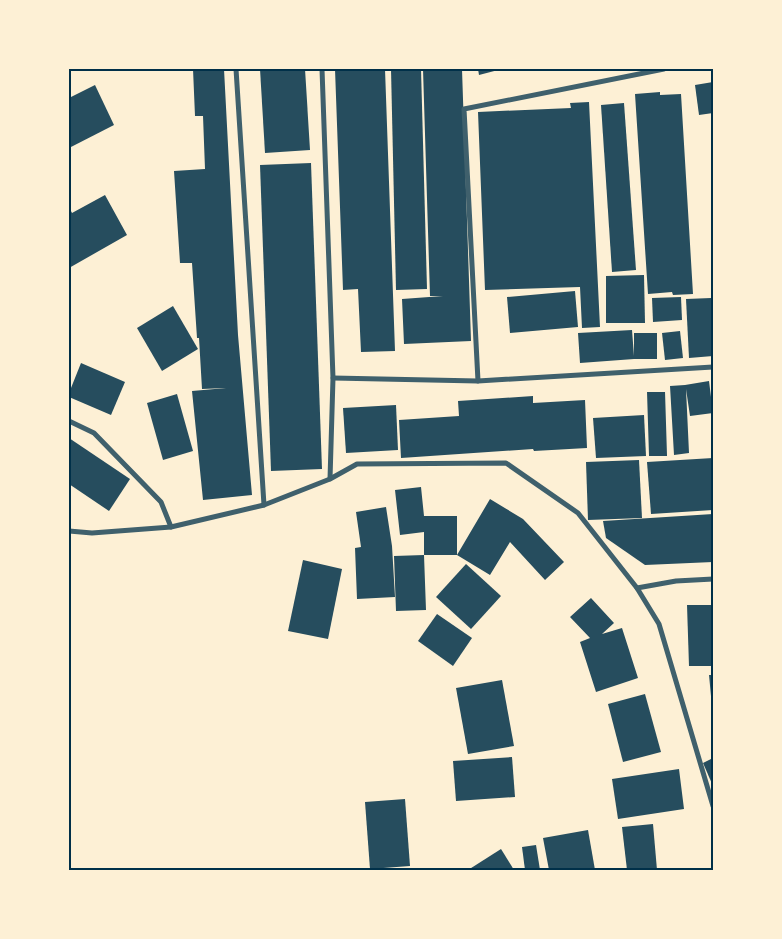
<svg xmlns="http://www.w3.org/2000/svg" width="782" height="939" font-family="Montserrat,sans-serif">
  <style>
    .building { fill: #264d5e }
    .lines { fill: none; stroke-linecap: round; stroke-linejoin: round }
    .minor { stroke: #3f606c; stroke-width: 5 }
    .neatline { fill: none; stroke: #003049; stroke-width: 2 }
  </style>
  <rect width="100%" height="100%" fill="#fdf0d5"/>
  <g class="building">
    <path d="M193,69H224L238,335L252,495L203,500L192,391L226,388L202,389L199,338H197L192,263H180L174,171L205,169L203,116H195Z"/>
    <path d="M260,69H305L310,150L265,153Z"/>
    <path d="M335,69H385L395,351L361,352L358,289L343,290Z"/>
    <path d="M391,69H421L427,289L396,290Z"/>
    <path d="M423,69H462L471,341L404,344L402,299L443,296H430Z"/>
    <path d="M478,69H502L479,75Z"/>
    <path d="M713,82V113L699,115L695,85Z"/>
    <path d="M95,85L114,125L69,148V98Z"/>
    <path d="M660,92V95L681,94L693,294L673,295L672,292L648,294L635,94Z"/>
    <path d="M589,102L600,327L582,328L580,287L485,290L478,112L571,108L570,103Z"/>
    <path d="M624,103L636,270L612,272L601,105Z"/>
    <path d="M311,163L322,469L271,471L260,165Z"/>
    <path d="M105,195L127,235L69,268V207L72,213Z"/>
    <path d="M644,275L645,323H606V276Z"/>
    <path d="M575,291L578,327L510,333L507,297Z"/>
    <path d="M681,297L682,320L653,322L652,298Z"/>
    <path d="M711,298L713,356L689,358L686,299Z"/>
    <path d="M173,306L198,349L162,371L137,328Z"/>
    <path d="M632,330L634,356V333H657V359H634L580,363L578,333Z"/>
    <path d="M680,331L683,358L665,360L662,333Z"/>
    <path d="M81,363L125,382L111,415L69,397V393Z"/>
    <path d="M709,381L713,413L690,416L686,389L689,453L674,455L670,386L685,385Z"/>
    <path d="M647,392H665L667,456H649Z"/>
    <path d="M177,394L193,451L163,460L147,403Z"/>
    <path d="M533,396V403L585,400L587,448L534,451L533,449L401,458L399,420L459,416L458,401Z"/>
    <path d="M396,405L398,450L346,453L343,408Z"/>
    <path d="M644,415L646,456L596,458L593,418Z"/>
    <path d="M69,438L130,479L109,511L69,484Z"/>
    <path d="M713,458V510L651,514L647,462Z"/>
    <path d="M639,460L642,518L588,520L586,462Z"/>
    <path d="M421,487L424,516H457V555H424L426,610L396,611L394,556L424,555V532L400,535L395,490Z"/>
    <path d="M490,499L523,519L564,562L545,580L510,542L490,575L457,555Z"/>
    <path d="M386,507L392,546L395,597L357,599L355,548L361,547L356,512Z"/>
    <path d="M713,514V562L645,565L606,538L603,521Z"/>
    <path d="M303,560L342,569L328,639L288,631Z"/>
    <path d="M466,564L501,596L471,629L436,597Z"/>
    <path d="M591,598L614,623L602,634L622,628L638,678L596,692L580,642L590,638L570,617Z"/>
    <path d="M687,605H713V666H689Z"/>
    <path d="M437,614L472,638L453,666L418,641Z"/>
    <path d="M709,675H713V707H712Z"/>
    <path d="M502,680L514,746L468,754L456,688Z"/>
    <path d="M645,694L661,752L623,762L608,704Z"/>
    <path d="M512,757L515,797L456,801L453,761Z"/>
    <path d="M713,758V786L703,763Z"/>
    <path d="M679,769L684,809L618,819L612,779Z"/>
    <path d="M405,799L410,866L370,869L365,802Z"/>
    <path d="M653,824L657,870H627L622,827Z"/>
    <path d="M588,830L595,870H549L543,838Z"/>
    <path d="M536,845L540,870H525L522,847Z"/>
    <path d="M501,849L514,870H468Z"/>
  </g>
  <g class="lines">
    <g class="minor">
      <path d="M236,69L264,505"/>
      <path d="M322,69L333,378L330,479"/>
      <path d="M333,378L478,381L713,367"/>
      <path d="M478,381L464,109L664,69"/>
      <path d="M69,421L94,433L161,502L171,527"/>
      <path d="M69,531L92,533L171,527L264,505L330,479L357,464L506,463L578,513L637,588L659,624L713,806"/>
      <path d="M637,588L676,581L713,579"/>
    </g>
  </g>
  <rect width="782" height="939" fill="none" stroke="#fdf0d5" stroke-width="140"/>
  <rect x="70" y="70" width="642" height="799" class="neatline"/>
</svg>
